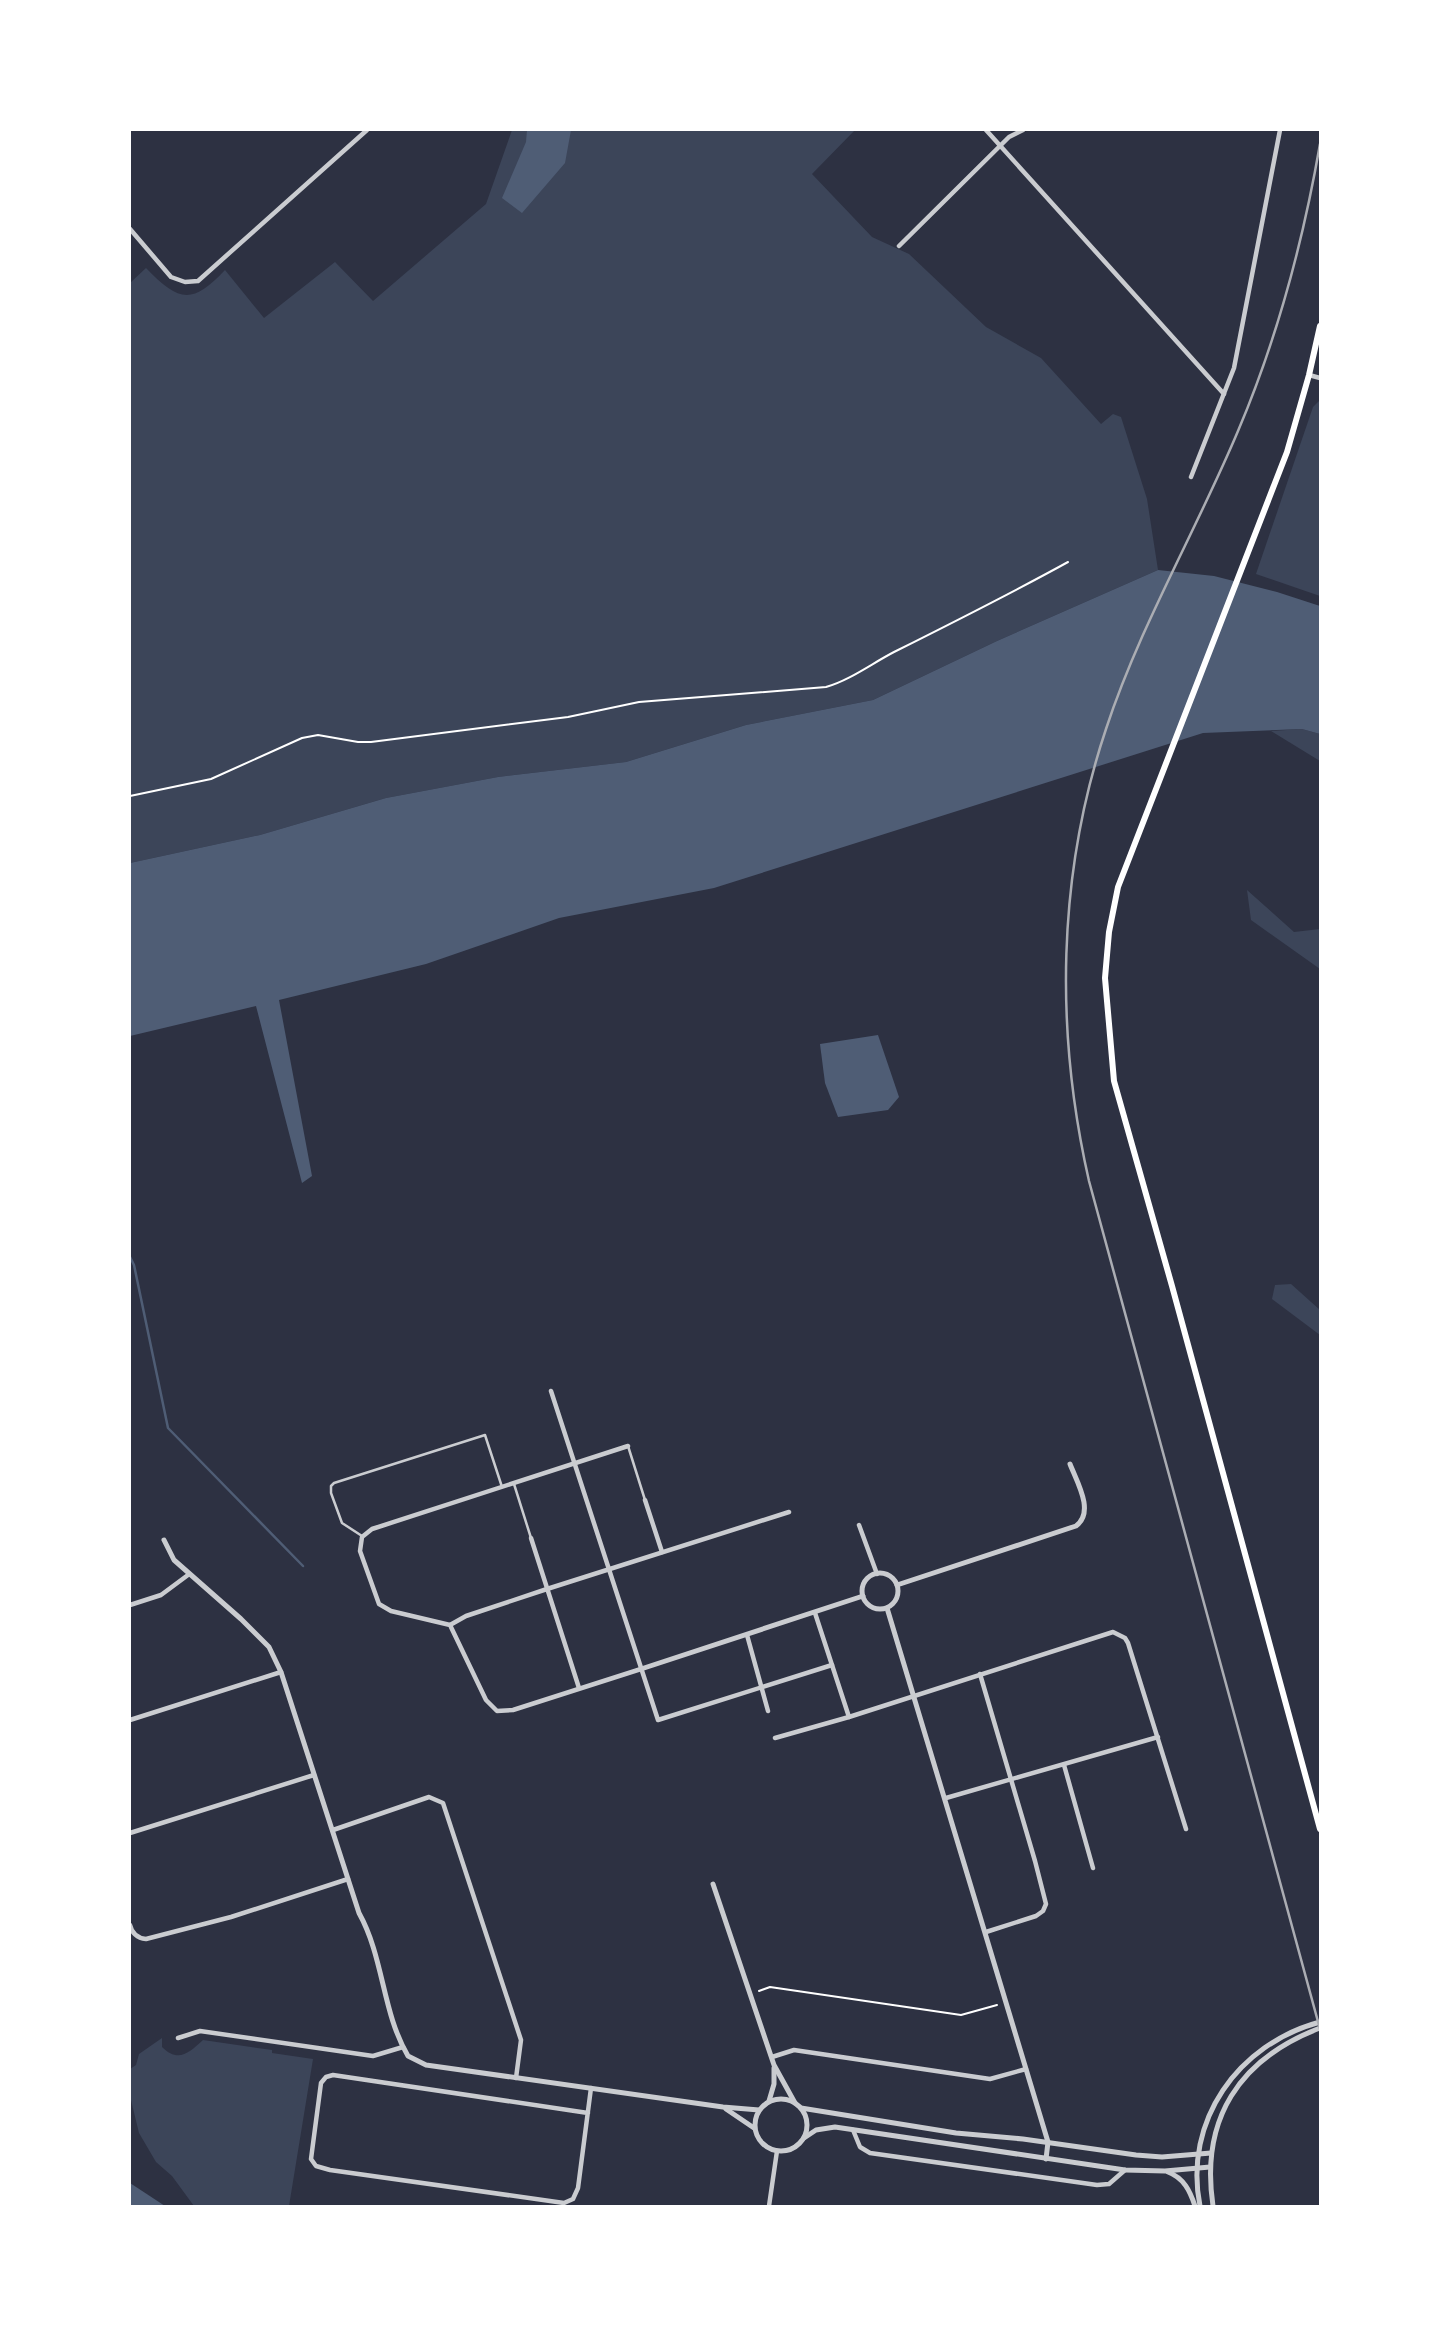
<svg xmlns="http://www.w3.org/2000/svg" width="1450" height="2336" font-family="'Asap Condensed',sans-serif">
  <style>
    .green { fill: #3c4559 }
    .water { fill: #4f5d75 }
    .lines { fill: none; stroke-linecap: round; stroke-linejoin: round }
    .stream { stroke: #4f5d75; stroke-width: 2.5 }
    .path { stroke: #fff; stroke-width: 2 }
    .service { stroke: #caccd0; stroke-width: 2.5 }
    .minor { stroke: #caccd0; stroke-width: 4.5 }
    .tertiary { stroke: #caccd0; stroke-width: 5 }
    .secondary { stroke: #fff; stroke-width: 6 }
    .rail { stroke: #abadb3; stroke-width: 2.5 }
  </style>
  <rect width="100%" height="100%" fill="#2d3142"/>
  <g class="green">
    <path d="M512,130H855L812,174L872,237L909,254L986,327L1041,358L1101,424L1113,414L1121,417L1147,499L1158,570L997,641L873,700L746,725L626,762L498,777L386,798L260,835L130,863V283L146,268C179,302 192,305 225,270L264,318L335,262L373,301L486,204Z"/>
    <path d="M1320,400V596L1256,574L1313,407Z"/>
    <path d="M1302,729L1320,734V761L1271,731Z"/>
    <path d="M1247,890L1294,932L1320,929V969L1251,920Z"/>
    <path d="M1291,1284L1320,1310V1335L1272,1299L1275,1285Z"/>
    <path d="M162,2038V2047C178,2063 189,2053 203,2040L272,2050V2053L313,2059L289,2206H194L172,2176L156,2162L139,2133L130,2096V2069L136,2065L139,2054Z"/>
  </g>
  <g class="water">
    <path d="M527,130H571L565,163L522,213L502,198L526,142Z"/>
    <path d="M1158,570L1214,576L1277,592L1320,606V734L1302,729L1203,733L714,888L559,918L426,964L279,1000L312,1176L302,1183L256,1006L130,1036V863L260,835L386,798L498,777L626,762L746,725L873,700L997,641Z"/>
    <path d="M878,1035L899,1097L888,1110L838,1117L825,1083L820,1044Z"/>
    <path d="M130,2183L165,2206H130Z"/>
  </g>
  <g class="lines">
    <path class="stream" d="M130,1257L134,1265L168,1428L303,1566"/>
    <g class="path">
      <path d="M130,796L211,779L302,738L318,735L358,742H371L568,717L639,702L826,687C850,680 871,664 894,652C952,623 1010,594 1068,562"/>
      <path d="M759,1991L770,1987L961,2015L997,2005"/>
    </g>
    <g class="service">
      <path d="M628,1446L645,1500"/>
      <path d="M514,1484L531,1538"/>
      <path d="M362,1536L342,1523L331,1493V1486L334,1483L485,1435L502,1487"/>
    </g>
    <g class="minor">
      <path d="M986,130L1224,394"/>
      <path d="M130,229L171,277L185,282L198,281L367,130"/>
      <path d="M899,246L1009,137L1023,130"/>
      <path d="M1309,375L1320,378"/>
      <path d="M1191,477L1234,368L1280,130"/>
      <path d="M551,1391L658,1720L832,1665"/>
      <path d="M628,1446L372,1529L362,1537L360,1551L379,1604L391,1611L450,1625L486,1700L497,1711L513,1710L641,1669"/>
      <path d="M645,1500L662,1552"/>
      <path d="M859,1525L877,1574"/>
      <path d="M531,1538L579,1688"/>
      <path d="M130,1605L161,1595L188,1575"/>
      <path d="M815,1613L849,1717"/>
      <path d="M450,1625L466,1616L547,1589L789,1512"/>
      <path d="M747,1635L768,1711"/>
      <path d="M980,1674L1035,1861L1046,1904L1043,1911L1036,1916L986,1932"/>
      <path d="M130,1720L281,1672"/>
      <path d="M775,1738L849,1717L1113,1632L1125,1638L1128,1643L1186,1829"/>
      <path d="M1064,1765L1093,1868"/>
      <path d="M946,1798L1158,1737"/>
      <path d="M333,1830L429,1797L443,1803L521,2040L516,2078"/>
      <path d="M130,1833L314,1775"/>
      <path d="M130,1925C132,1934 137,1938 146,1939L231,1917L348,1879"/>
      <path d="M178,2038L200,2031L373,2056L403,2047"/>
      <path d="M772,2057L794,2050L990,2079L1026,2069"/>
      <path d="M588,2113L333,2075L326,2077L321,2083L311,2159L316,2166L330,2170L564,2203L573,2199L578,2188L591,2088"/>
      <path d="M853,2130L860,2147L870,2153L1097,2185L1109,2184L1125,2170"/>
      <path d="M769,2206L777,2151"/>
    </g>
    <g class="tertiary">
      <path d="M164,1540L174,1560L241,1619L269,1647L281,1672L359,1913C384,1958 382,2012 408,2056L426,2065L723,2107L759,2110"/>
      <circle cx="880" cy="1591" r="18"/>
      <path d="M897,1585L1076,1526C1095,1512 1077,1482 1070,1464"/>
      <path d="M887,1608L1048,2142L1046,2159"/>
      <path d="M641,1669L863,1596"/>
      <path d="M713,1884L774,2065L795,2103"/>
      <circle cx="781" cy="2125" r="26"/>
      <path d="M769,2101L774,2084V2068"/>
      <path d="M801,2108L956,2133L1023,2139L1136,2155L1162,2157L1211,2153"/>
      <path d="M726,2109L754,2128"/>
      <path d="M804,2138L816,2130L835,2127L1125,2170L1165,2171L1210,2167"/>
      <path d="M1168,2172C1184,2178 1190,2191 1195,2206"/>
      <path d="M1200,2206C1183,2121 1238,2044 1320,2022"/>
      <path d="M1213,2206C1200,2119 1239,2059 1320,2028"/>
    </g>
    <path class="secondary" d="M1320,326L1309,375L1287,452L1118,887L1109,932L1105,978L1114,1081L1172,1286L1320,1829"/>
    <path class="rail" d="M1320,144C1303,242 1277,339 1238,431C1196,531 1140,626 1106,729C1057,875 1055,1032 1089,1181L1320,2029"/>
  </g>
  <rect width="1450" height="2336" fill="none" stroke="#ffffff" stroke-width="262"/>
</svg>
